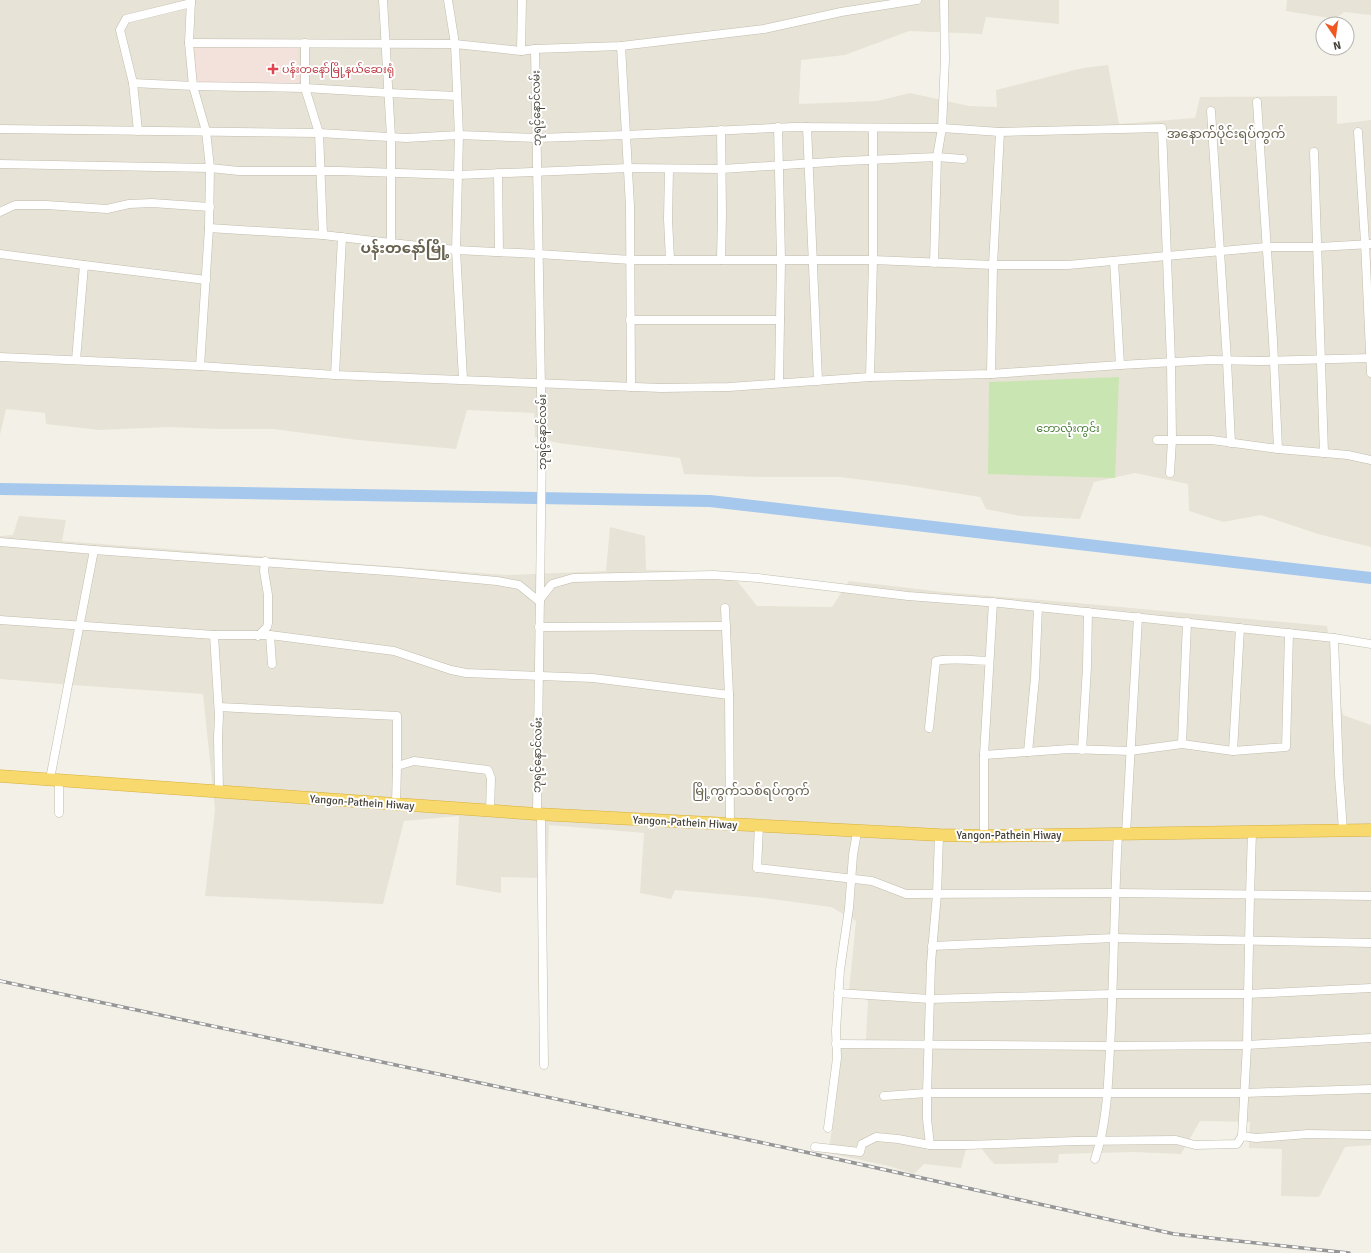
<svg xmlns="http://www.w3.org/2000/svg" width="1371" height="1253" font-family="Signika,'Noto Sans Myanmar',sans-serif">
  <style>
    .residential { fill: #e7e3d6 }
    .medical { fill: #f3e1db }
    .green { fill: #c9e6b2 }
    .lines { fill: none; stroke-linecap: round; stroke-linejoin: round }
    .river { stroke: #a6c8ed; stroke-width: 12 }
    .minor-casing { stroke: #c1bcad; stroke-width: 9 }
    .highway-casing { stroke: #d7b03d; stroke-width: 13 }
    .minor { stroke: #fff; stroke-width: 8 }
    .highway { stroke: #f8d96d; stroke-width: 12 }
    .rail-casing { stroke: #969696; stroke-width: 3.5 }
    .rail { stroke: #fff; stroke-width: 2; stroke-dasharray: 6; stroke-linecap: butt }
    .health-dot { fill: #e0444e; stroke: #fff; stroke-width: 1.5 }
    .labels { text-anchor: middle; stroke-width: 4; stroke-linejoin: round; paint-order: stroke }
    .health-label { font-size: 11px; fill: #be3a42; stroke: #fff; text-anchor: start }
    .street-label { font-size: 11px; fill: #464237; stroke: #fff }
    .park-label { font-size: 11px; fill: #40762c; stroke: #fff }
    .quarter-label { font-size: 13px; fill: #68614e; stroke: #fff }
    .district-label { font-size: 15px; font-weight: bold; fill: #68614e; stroke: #fff }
  </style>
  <rect width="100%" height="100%" fill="#f3f1e7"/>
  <g class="residential">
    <path d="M0,0H1059V24L986,17L982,34L909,31L845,55L801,60L799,104L877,101L910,93L969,106L997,107L996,90L1083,68L1108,65L1119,124L1195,118L1200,97L1337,96V124L1371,120V547L1318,534L1261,515L1223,522L1189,511L1188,484L1135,473L1094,482L1080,519L1020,516L986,509L980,497L905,485L839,477H758L684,474L680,458L558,443L535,437L534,413L467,410L456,449L358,440L273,429H217L169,427L99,430L46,424L45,413L6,409L0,435Z"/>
    <path d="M1287,0H1371V15L1344,12L1335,19L1286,11Z"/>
    <path d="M19,516L66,520L62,541L506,575L606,571L610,527L645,536L646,570L730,572L757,606L832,607L849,581L943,592L1077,603L1327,626L1343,715L1371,725V1145L1345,1147L1319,1197L1281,1196L1282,1149L1249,1148L1250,1122L1200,1121L1181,1154L1132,1152L1059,1154L1058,1163L994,1164L980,1147L966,1149L961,1168L924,1164L914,1174L889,1166L828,1153L835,1112L841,1048L866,1040L868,1001L849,990L856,921L831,907L764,898L675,890L671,899L640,893L644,833L549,825L547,878L501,877V893L456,885L459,816L404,821L383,904L205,896L215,810L203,694L86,686L0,679V536L13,535Z"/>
  </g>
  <path class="medical" d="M194,47H298L299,86L196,84Z"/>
  <path class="green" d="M1119,377L1115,478L988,474L989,382Z"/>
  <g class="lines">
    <path class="river" d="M0,489L710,501L1371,578"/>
    <g class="minor-casing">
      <g id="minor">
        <path d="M191,0L189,43L193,86L206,131L210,168L209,228L200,366"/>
        <path d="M383,0L391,137V243L456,250L538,254L631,260H873L993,265H1068L1266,247H1318L1371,244"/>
        <path d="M448,0L455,44L459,135L456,250L463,379"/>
        <path d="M189,43L455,44L521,51L535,49L621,46L764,29L841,12L917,0"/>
        <path d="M305,43V88L319,133L323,235"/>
        <path d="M621,46L630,206L631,387"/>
        <path d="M535,49L542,446L537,814"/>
        <path d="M521,51L522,0"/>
        <path d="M133,83L193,86L305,88L388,93L457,96"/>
        <path d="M1257,102L1273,340L1278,449"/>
        <path d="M1211,111L1227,361L1231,443"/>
        <path d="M778,127L781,259L779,383"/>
        <path d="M807,127L818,381"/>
        <path d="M0,129L319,133L406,138L459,135L537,138L626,135L794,127L942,128L1000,132L1162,128L1171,362L1172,440L1170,473"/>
        <path d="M138,131L133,83L120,30L126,19L191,3"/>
        <path d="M1358,132L1365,242L1371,373"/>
        <path d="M1314,152L1324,453"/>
        <path d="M0,164L210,168L239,171H339L458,175L628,168L722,169L845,161L937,157L963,159"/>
        <path d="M669,169L668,219L670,260"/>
        <path d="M498,173L499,252"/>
        <path d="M0,212L15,205H46L107,209L129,204L152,203L210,207"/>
        <path d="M209,228L323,235L391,243"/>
        <path d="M0,254L84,265"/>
        <path d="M721,260L722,213L721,130"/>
        <path d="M1114,261L1120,365"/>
        <path d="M934,263L937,157L942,128L945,59L944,0"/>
        <path d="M630,320H780"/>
        <path d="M0,357L200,366L335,375L661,388L729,387L870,377L991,374L1120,365L1211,360L1261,361L1371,358"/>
        <path d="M76,360L84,265L206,280"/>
        <path d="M991,374L993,265L1000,132"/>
        <path d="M335,375L342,237"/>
        <path d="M870,377L873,260V128"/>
        <path d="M1157,440H1212L1278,449L1348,455L1371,460"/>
        <path d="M0,542L94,550L400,572L497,581L519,585L540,602"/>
        <path d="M541,598L552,584L573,578L714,575L758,578L908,596L1000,603L1334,638L1371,644"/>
        <path d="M725,608L729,695L730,824"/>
        <path d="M0,620L214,635H270L394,651L451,670L466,673L593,678L729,695"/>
        <path d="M539,627L726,626"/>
        <path d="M214,635L219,716L218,738L219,791"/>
        <path d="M270,635L272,664"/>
        <path d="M258,636L267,627L268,623V595L264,571L265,561"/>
        <path d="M1334,638L1339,775L1343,830"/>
        <path d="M219,707L397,716V766"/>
        <path d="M929,728L936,661C953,658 970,660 989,661"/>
        <path d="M1182,744L1187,622"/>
        <path d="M1082,750L1087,667L1088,612"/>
        <path d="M1233,751L1240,628"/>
        <path d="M1028,752L1035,678L1038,607"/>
        <path d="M984,755L1070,749L1130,751L1182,744L1233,751L1286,747L1289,633"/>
        <path d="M50,779L94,550"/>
        <path d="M59,780V813"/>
        <path d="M396,804L397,766L414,761L488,770L491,778L490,811"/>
        <path d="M541,814L544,1065"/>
        <path d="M759,826L757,868L872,881L906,894L1115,893L1371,896"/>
        <path d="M1126,834L1138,617"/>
        <path d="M984,836V755L993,602"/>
        <path d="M932,946L1114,938L1371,943"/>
        <path d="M838,993L930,999L1113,994H1248L1371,988"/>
        <path d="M836,1044L1110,1046L1247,1045L1371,1038"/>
        <path d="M884,1096L927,1093H1244L1371,1089"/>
        <path d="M828,1128L837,1058L836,1030L840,970L849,908L853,855L857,832"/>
        <path d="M1242,1136L1247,1045L1250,895L1252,832"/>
        <path d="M930,1145L927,1119V1093L931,963L937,894L939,835"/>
        <path d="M815,1147L860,1152L862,1144L876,1137L898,1139L930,1145H968L1076,1141L1176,1140L1195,1145L1237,1144L1242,1136L1256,1138L1308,1134L1371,1135"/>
        <path d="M1095,1159C1107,1124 1108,1085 1110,1048C1114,976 1114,905 1118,834"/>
      </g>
    </g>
    <g class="highway-casing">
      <path id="highway" d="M0,776L537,814L939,835L984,836L1371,830"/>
    </g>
    <use href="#minor" class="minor"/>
    <use href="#highway" class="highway"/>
    <g class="rail-casing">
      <path id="rail" d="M0,981L787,1148L1174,1234L1349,1253"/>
    </g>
    <use href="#rail" class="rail"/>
  </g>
  <path class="health-dot" d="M271 63h4v4h4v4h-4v4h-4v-4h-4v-4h4z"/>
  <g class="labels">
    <g class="health-label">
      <text x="282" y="73">ပန်းတနော်မြို့နယ်ဆေးရုံ</text>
    </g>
    <g class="street-label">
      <text transform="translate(536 108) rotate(-91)" y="4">ဘုရင့်နောင်လမ်း</text>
      <text transform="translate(542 432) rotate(-90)" y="4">ဘုရင့်နောင်လမ်း</text>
      <text transform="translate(537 755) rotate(-89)" y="4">ဘုရင့်နောင်လမ်း</text>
      <text transform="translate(362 802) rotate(4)" y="4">Yangon-Pathein Hiway</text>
      <text transform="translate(685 822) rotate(3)" y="4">Yangon-Pathein Hiway</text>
      <text x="1009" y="839">Yangon-Pathein Hiway</text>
    </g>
    <g class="park-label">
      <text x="1068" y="432">ဘောလုံးကွင်း</text>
    </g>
    <g class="quarter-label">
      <text x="1226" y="138">အနောက်ပိုင်းရပ်ကွက်</text>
      <text x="751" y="795">မြို့ကွက်သစ်ရပ်ကွက်</text>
    </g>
    <g class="district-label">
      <text x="405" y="253">ပန်းတနော်မြို့</text>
    </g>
  </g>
  <g transform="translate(1335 36) rotate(167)"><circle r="19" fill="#ffffff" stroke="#b5b3af"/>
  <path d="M0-3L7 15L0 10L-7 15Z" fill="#f15720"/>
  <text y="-6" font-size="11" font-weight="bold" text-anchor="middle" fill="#464237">N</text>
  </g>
</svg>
